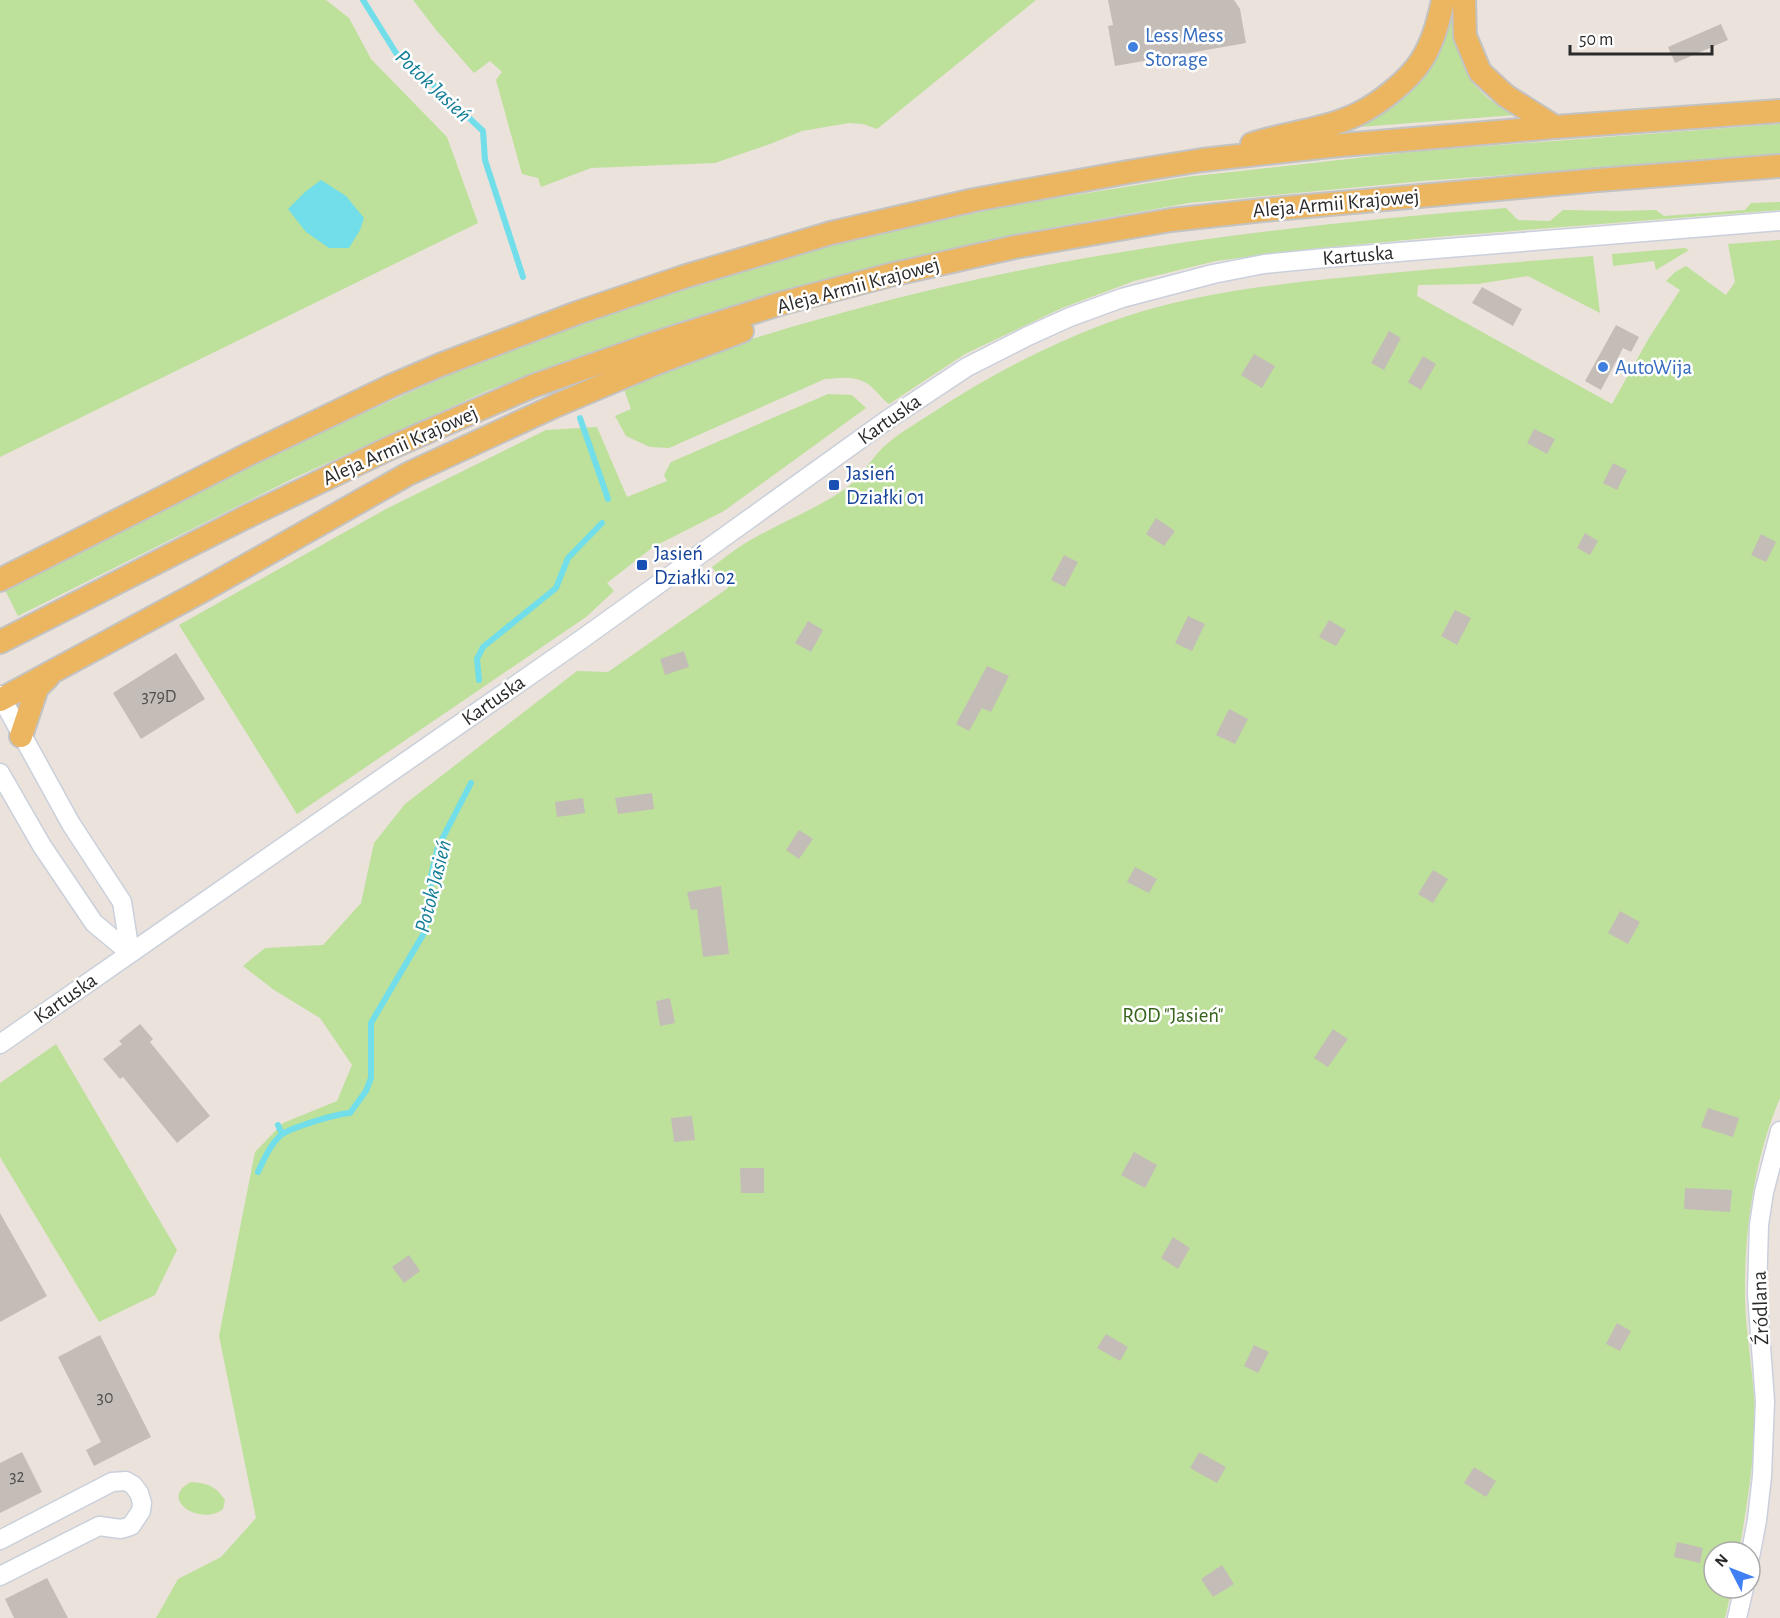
<svg xmlns="http://www.w3.org/2000/svg" width="1780" height="1618" viewBox="0 0 1780 1618" font-family="'Alegreya Sans',sans-serif">
<style>
.green{fill:#bde09a}
.water{fill:#72deea}
.lines{fill:none;stroke-linecap:round;stroke-linejoin:round}
.stream{stroke:#72deea;stroke-width:6}
.building{fill:#c4bdb7}
.minor-casing{stroke:#cad0db;stroke-width:21}
.major-casing{stroke:#c3c3c3;stroke-width:26}
.minor{stroke:#fff;stroke-width:18}
.major{stroke:#ecb560;stroke-width:22}
.shop-dot{fill:#3f7fe0;stroke:#fff;stroke-width:2}
.transit-dot{fill:#1a4fb4;stroke:#fff;stroke-width:2}
.labels{text-anchor:middle;stroke-width:5;stroke-linejoin:round;paint-order:stroke}
.number-label{font-size:18px;fill:#504f4d}
.shop-label{font-size:21px;fill:#366cbe;stroke:#fff;text-anchor:start}
.street-label{font-size:21px;fill:#2a2a2a;stroke:#fff}
.transit-label{font-size:21px;fill:#164399;stroke:#fff;text-anchor:start}
.park-label{font-size:21px;fill:#37641c;stroke:#fff}
.water-label{font-size:22px;font-style:italic;fill:#127d96;stroke:#fff}
</style>
<rect width="100%" height="100%" fill="#ebe2dc"/>
<path class="green" d="M0 0H326L349 18 371 59 447 137 478 223 0 457Z
M413 0H1036L877 129 863 124 849 123 802 131 770 144 715 163 591 168 541 187 538 178 522 174 496 80 502 72 490 61 474 73 437 31Z
M1451 0H1457C1457 15 1455 32 1458 47 1463 79 1486 101 1515 115L1359 127C1395 108 1426 86 1442 46 1447 32 1448 15 1451 0Z
M1780 124V155L1423 181 1189 203 1011 235 839 277 633 339 489 390 294 478 18 616 4 588 278 451 474 364 620 310 830 245 1003 207 1186 177 1420 151Z
M1780 202V210L1448 236 1300 250 1216 261 1134 281 1062 308 965 354 889 404C881 398 876 390 868 384 854 375 840 378 825 379L669 448 650 447 626 436 615 416 631 409 624 389C650 378 677 366 704 356 753 337 805 323 856 309 1068 251 1287 225 1506 208L1518 220 1550 221 1563 210 1619 211 1656 210 1664 216 1745 210 1751 203Z
M1780 240V1098C1754 1159 1744 1233 1745 1299 1746 1339 1755 1380 1755 1421 1754 1465 1746 1509 1739 1552H1714V1588H1732L1725 1618H156L178 1579 221 1557 256 1518 219 1336 238 1238 255 1152 283 1123 337 1101 352 1065 320 1018 274 990 243 966 265 948 323 945 361 903 374 843 405 804 577 671 608 672 728 588 712 567C726 557 740 545 756 537 786 520 821 507 849 486 863 475 873 455 888 443 901 432 917 423 932 413 987 377 1045 346 1107 323 1182 295 1260 286 1338 278 1423 269 1508 263 1593 256L1600 313 1528 276 1478 284 1418 285 1417 296 1612 404 1649 338 1680 290 1666 281 1675 272 1686 266 1726 295 1735 282 1728 244Z
M1685 248 1689 250 1656 270 1654 261 1613 266 1612 254Z
M828 394 852 395 866 408 724 511 653 547 607 583 614 591 586 617 297 814 179 625 386 509 546 430 597 427 627 497 667 481 664 475 671 462Z
M56 1044 177 1250 155 1295 99 1322 0 1157V1083Z
M191 1482C207 1483 216 1486 225 1500L223 1509C201 1527 157 1499 191 1482Z"/>
<path class="water" d="M321 180 346 196 364 218 360 230 349 248H329L306 232 288 209 305 192Z"/>
<g class="lines">
<path class="stream" d="M363 0 396 53 437 88 483 131 485 160 523 277
M580 418 608 499
M479 680 477 659 483 647 556 588 568 558 602 523
M278 1125 282 1134
M258 1172C264 1159 270 1145 281 1135 292 1127 336 1114 350 1113L366 1091 371 1078V1023L424 933 430 908 431 876 438 847 471 783"/>
</g>
<path class="building" d="M1108 0H1234L1240 9 1246 43 1115 66 1108 26 1113 25Z
M1721 24 1728 40 1675 63 1668 47Z
M1482 287 1522 309 1513 326 1472 303Z
M1616 325 1639 337 1631 352 1623 348 1601 390 1585 381Z
M1389 331 1401 338 1384 370 1371 363Z
M1254 354 1275 366 1262 388 1241 375Z
M1423 356 1436 364 1421 390 1408 382Z
M1534 429 1555 439 1547 454 1527 443Z
M1613 463 1627 470 1617 490 1603 483Z
M1156 518 1175 531 1164 546 1146 534Z
M1585 533 1598 541 1590 555 1577 548Z
M1761 534 1776 542 1766 562 1751 555Z
M1064 555 1078 562 1065 587 1051 580Z
M1455 610 1471 618 1457 645 1441 636Z
M1188 616 1205 624 1192 651 1175 643Z
M1329 620 1346 630 1336 646 1319 637Z
M808 621 823 630 811 652 795 643Z
M684 651 689 667 665 675 660 659Z
M176 653 205 699 141 739 113 693Z
M987 666 1009 676 991 712 982 708 969 731 956 724Z
M1229 709 1248 719 1235 744 1216 735Z
M652 793 654 809 618 814 615 798Z
M583 798 585 813 557 817 555 802Z
M799 830 813 839 799 859 786 850Z
M1135 867 1157 879 1149 893 1127 882Z
M1433 870 1448 879 1433 903 1418 894Z
M721 886 729 954 703 957 697 909 691 910 687 892Z
M1620 911 1640 922 1628 944 1608 933Z
M670 998 675 1023 660 1026 656 1001Z
M140 1024 153 1039 150 1042 210 1116 177 1143 123 1077 120 1079 103 1059 122 1044 119 1041Z
M1333 1029 1348 1039 1328 1067 1314 1058Z
M1708 1108 1739 1118 1733 1137 1701 1127Z
M692 1116 695 1140 674 1142 671 1118Z
M1134 1152 1157 1165 1145 1188 1121 1175Z
M740 1168H764V1193H741Z
M1685 1188 1732 1190 1730 1212 1684 1209Z
M0 1213 47 1296 0 1322Z
M1173 1237 1190 1248 1178 1269 1161 1258Z
M409 1255 420 1271 404 1283 392 1267Z
M1617 1323 1631 1331 1620 1351 1606 1344Z
M1106 1334 1128 1347 1120 1361 1097 1348Z
M100 1335 151 1437 94 1466 86 1450 101 1442 58 1357Z
M1254 1345 1269 1352 1258 1373 1244 1366Z
M22 1452 42 1492 0 1513V1463Z
M1199 1452 1226 1467 1217 1483 1190 1468Z
M1474 1467 1496 1481 1486 1497 1464 1483Z
M1677 1542 1703 1548 1700 1563 1674 1557Z
M1222 1565 1234 1584 1213 1597 1201 1579Z
M47 1578 68 1618H14L5 1599Z"/>
<g class="lines">
<defs>
<path id="minor" d="M0 695 71 824 122 902 130 953
M0 773 42 846 94 923 130 953
M0 1044 582 639 887 420 967 367 1028 336 1070 317 1122 298 1213 274 1264 264 1325 258 1780 221
M0 1540 112 1482 126 1481 133 1485 139 1493 142 1503 141 1511 131 1526 121 1529 99 1526 0 1576
M1750 1557 1757 1520 1762 1476 1765 1401 1757 1293 1759 1225 1764 1192 1780 1131
M1737 1618 1744 1588"/>
<path id="major" d="M1464 0 1465 36 1480 72 1506 96 1555 127
M1252 144C1286 133 1325 130 1358 114 1380 103 1408 81 1421 61 1433 43 1439 20 1443 0
M0 580 249 454 391 386 440 365 577 313 683 277 831 233 974 200 1128 172 1202 160 1330 146 1555 127 1780 111
M0 642 244 518 392 447 533 386 656 343 779 304 890 275 1015 247 1171 220 1263 210 1598 180 1780 166
M0 700 200 592 408 474 557 405 654 364 742 331
M21 736 37 688 48 677"/>
</defs>
<use href="#minor" class="minor-casing"/>
<use href="#major" class="major-casing"/>
<use href="#minor" class="minor"/>
<use href="#major" class="major"/>
</g>
<g class="shop-dot">
<circle cx="1133" cy="47" r="6"/>
<circle cx="1603" cy="367" r="6"/>
</g>
<g class="transit-dot">
<rect x="828" y="479" width="12" height="12" rx="3"/>
<rect x="636" y="559" width="12" height="12" rx="3"/>
</g>
<g class="labels">
<g class="number-label">
<text x="159" y="702">379D</text>
<text x="105" y="1403">30</text>
<text x="17" y="1482">32</text>
</g>
<g class="shop-label">
<text x="1145" y="42">Less Mess<tspan x="1145" dy="24">Storage</tspan></text>
<text x="1615" y="374">AutoWija</text>
</g>
<g class="street-label">
<text transform="translate(1336 203) rotate(-5)" y="7">Aleja Armii Krajowej</text>
<text transform="translate(1358 255) rotate(-5)" y="7">Kartuska</text>
<text transform="translate(858 285) rotate(-15)" y="7">Aleja Armii Krajowej</text>
<text transform="translate(889 419) rotate(-35)" y="7">Kartuska</text>
<text transform="translate(400 445) rotate(-24)" y="7">Aleja Armii Krajowej</text>
<text transform="translate(493 700) rotate(-35)" y="7">Kartuska</text>
<text transform="translate(65 998) rotate(-35)" y="7">Kartuska</text>
<text transform="translate(1760 1308) rotate(-92)" y="7">Źródlana</text>
</g>
<g class="transit-label">
<text x="846" y="480">Jasień<tspan x="846" dy="24">Działki 01</tspan></text>
<text x="654" y="560">Jasień<tspan x="654" dy="24">Działki 02</tspan></text>
</g>
<g class="park-label">
<text x="1173" y="1022">ROD "Jasień"</text>
</g>
<g class="water-label">
<text transform="translate(434 85) rotate(43)" y="8">Potok Jasień</text>
<text transform="translate(432 886) rotate(-76)" y="8">Potok Jasień</text>
</g>
</g>
<g transform="translate(1732 1570) rotate(312)"><circle r="28" fill="#ffffff" stroke="#aaaaaa" stroke-width="1.5"/>
<path d="M0-4.5L10 22L0 15L-10 22Z" fill="#407ff4"/>
<text y="-9" font-size="16" font-weight="bold" text-anchor="middle" fill="#2a2a2a">N</text>
</g>
<path d="M1570 45v9h142v-9" fill="none" stroke="#2a2a2a" stroke-width="3"/>
<text x="1579" y="45" font-size="18" fill="#2a2a2a" stroke="#ffffff" stroke-width="4.5" paint-order="stroke">50 m</text>
</svg>
